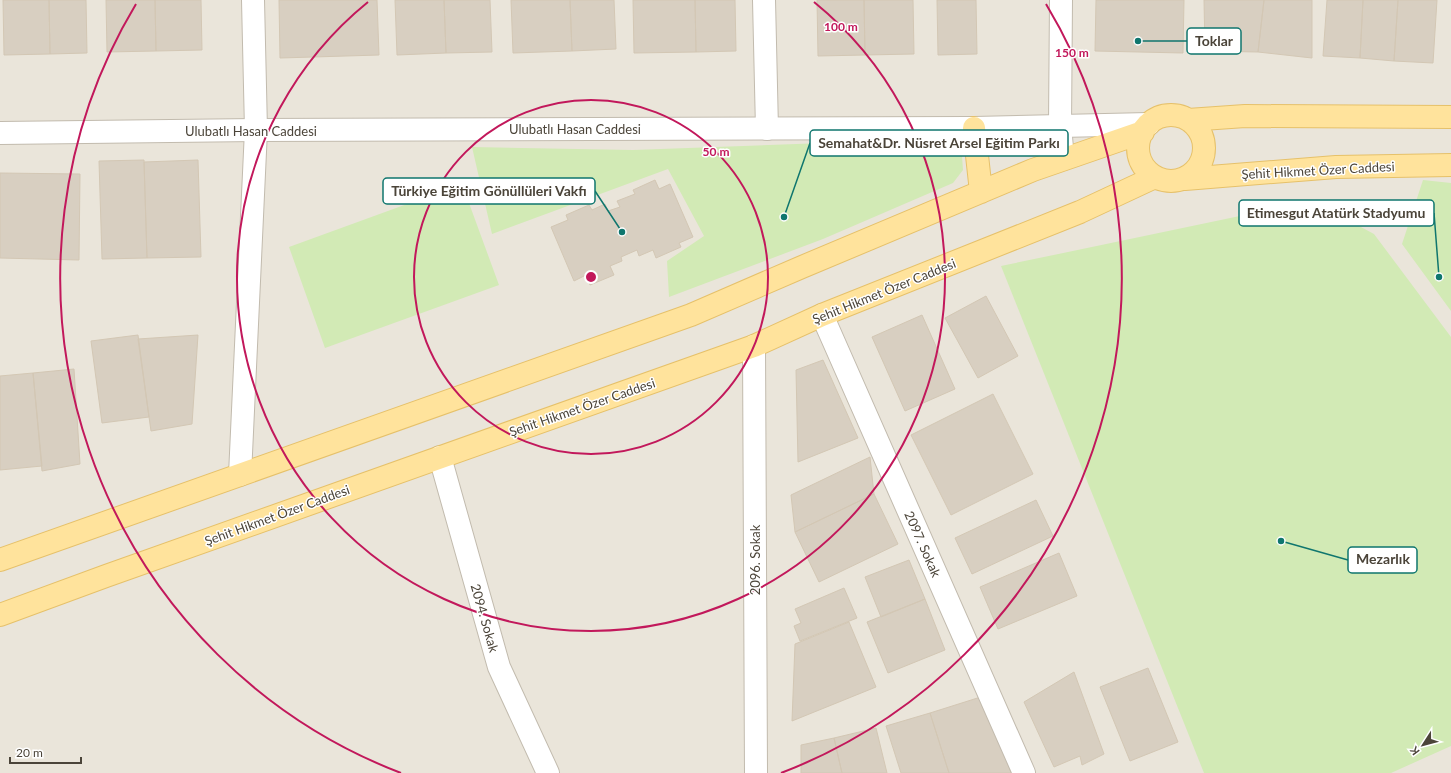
<svg xmlns="http://www.w3.org/2000/svg" width="1451" height="773" viewBox="0 0 1451 773" font-family="Lato,sans-serif">
<style>
.residential{fill:#eae5da}
.green{fill:#d2eab5}
.building{fill:#d8cfc1;stroke:#d3c7b4}
.lines{fill:none;stroke-linecap:round;stroke-linejoin:round}
.minor-casing{stroke:#c2bbae;stroke-width:24}
.tertiary-casing{stroke:#c2bbae;stroke-width:24}
.primary-casing{stroke:#e6c16a;stroke-width:24}
.minor{stroke:#fff;stroke-width:22}
.tertiary{stroke:#fff;stroke-width:22}
.primary{stroke:#ffe39c;stroke-width:22}
.ring{fill:none;stroke:#c2185b;stroke-width:2}
.labels{text-anchor:middle;stroke-width:3;stroke-linejoin:round;paint-order:stroke}
.street-label{font-size:13px;fill:#4b4439;stroke:#fff}
.centre{fill:#c2185b;stroke:#fff;stroke-width:2}
.ring-label{font-size:12px;text-anchor:middle;font-weight:bold;fill:#c2185b;stroke:#fff;stroke-width:3;stroke-linejoin:round;paint-order:stroke}
.leader{fill:none;stroke:#0f766e;stroke-width:1.5}
.callout-dot{fill:#0f766e;stroke:#fff;stroke-width:1.5}
.callout{fill:#fff;stroke:#0f766e;stroke-width:1.5}
.callout-label{font-size:14px;text-anchor:middle;font-weight:bold;fill:#4b4439}
</style>
<rect width="100%" height="100%" fill="#f6f3ec"/>
<path class="residential" d="M0 0H1451V773H0Z"/>
<path class="green" d="M933 139 954 142 962 156 963 170 953 183 823 239 669 297 667 261 704 236 668 169 492 234 472 147 633 150Z
M1423 180 1451 183V311L1402 244Z
M462 184 499 285 325 348 289 247Z
M1312 201 1374 234 1451 337V746L1391 773H1204L1001 266Z"/>
<path class="building" d="M3 0H49L50 54 4 55Z
M49 0H86L87 53 50 54Z
M106 0H155L156 51 107 52Z
M155 0H201L202 50 156 51Z
M279 0H377L379 55 280 58Z
M395 0H444L446 53 397 55Z
M444 0H490L492 52 446 53Z
M511 0H570L572 51 513 53Z
M570 0H614L616 49 572 51Z
M633 0H695L696 52 634 53Z
M695 0H735L736 51 696 52Z
M817 0H864L865 55 818 56Z
M864 0H913L914 54 865 55Z
M937 0H976L977 54 938 55Z
M1096 0H1184L1183 53 1095 51Z
M1204 0H1264L1258 52 1205 51Z
M1264 0H1312V58L1258 52Z
M1327 0H1363L1360 58 1323 56Z
M1363 0H1398L1394 61 1360 58Z
M1398 0H1437L1433 63 1394 61Z
M144 160 147 258 102 259 99 161Z
M198 160 201 257 147 258 144 162Z
M0 173 80 174 79 260 0 258Z
M655 180 659 189 670 184 693 237 679 243 681 247 656 258 653 250 639 256 637 250 621 257 622 261 610 266 614 275 590 285 586 275 574 281 551 227 568 220 566 215 589 205 592 210 605 204 608 211 620 207 617 201 635 194 633 190Z
M986 296 1018 356 978 378 945 318Z
M922 315 955 389 905 411 872 337Z
M138 335 149 417 102 423 91 341Z
M198 335 192 424 151 431 138 339Z
M823 360 858 438 798 462 796 370Z
M74 369 80 464 42 471 33 373Z
M33 373 42 466 0 470V376Z
M993 394 1033 474 951 515 911 435Z
M870 457 874 494 795 532 791 495Z
M874 494 898 544 819 582 795 532Z
M1036 500 1053 536 972 574 955 538Z
M1059 553 1077 596 998 629 980 587Z
M909 560 925 599 881 617 865 577Z
M844 588 857 618 800 641 794 626 801 623 795 609Z
M925 599 945 650 888 673 867 622Z
M849 622 876 687 792 721 795 644Z
M1148 668 1178 742 1130 761 1100 687Z
M1074 672 1104 754 1082 765 1080 756 1054 767 1024 702Z
M987 695 1011 773H949L930 713Z
M930 713 949 773H901L886 726Z
M876 728 887 773H842L834 738Z
M834 738 842 773H801V745Z"/>
<g class="lines">
<defs>
<path id="minor" d="M764 0 767 129
M1061 0 1060 126 1063 159
M822 315 1024 773
M754 346 756 773
M440 457 499 667 548 773
M240 475 256 130 253 0"/>
<path id="tertiary" d="M0 133 256 130 974 128 1149 124"/>
<path id="primary" d="M1138 148a33 33 0 1 1 66 0a33 33 0 1 1-66 0Z
M1188 120 1245 116 1451 117
M974 128 981 192
M1185 179 1336 167 1451 165
M0 560 691 315 802 267 1033 170 1143 132
M0 615 106 576 754 346 822 315 1080 212 1155 177"/>
</defs>
<use href="#minor" class="minor-casing"/>
<use href="#tertiary" class="tertiary-casing"/>
<use href="#primary" class="primary-casing"/>
<use href="#minor" class="minor"/>
<use href="#tertiary" class="tertiary"/>
<use href="#primary" class="primary"/>
</g>
<g class="ring">
<circle cx="591" cy="277" r="177"/>
<path d="M814 2A354 354 0 1 1 368 2"/>
<path d="M401 773A531 531 0 0 1 136 4M1046 4A531 531 0 0 1 781 773"/>
</g>
<g class="labels">
<g class="street-label">
<text x="575" y="134">Ulubatlı Hasan Caddesi</text>
<text x="251" y="136">Ulubatlı Hasan Caddesi</text>
<text transform="translate(1318 170) rotate(-3)" y="5">Şehit Hikmet Özer Caddesi</text>
<text transform="translate(884 291) rotate(-22)" y="5">Şehit Hikmet Özer Caddesi</text>
<text transform="translate(582 407) rotate(-19)" y="5">Şehit Hikmet Özer Caddesi</text>
<text transform="translate(277 515) rotate(-20)" y="5">Şehit Hikmet Özer Caddesi</text>
<text transform="translate(923 544) rotate(66)" y="5">2097. Sokak</text>
<text transform="translate(755 560) rotate(-90)" y="5">2096. Sokak</text>
<text transform="translate(485 618) rotate(74)" y="5">2094. Sokak</text>
</g>
</g>
<circle cx="591" cy="277" r="6" class="centre"/>
<g class="ring-label">
<text x="841" y="31">100 m</text>
<text x="1072" y="57">150 m</text>
<text x="716" y="156">50 m</text>
</g>
<path class="leader" d="M1138 41L1187 41M784 217L810 143M622 232L595 191M1439 277L1434 213M1281 541L1348 560"/>
<g class="callout-dot">
<circle cx="1138" cy="41" r="4"/>
<circle cx="784" cy="217" r="4"/>
<circle cx="622" cy="232" r="4"/>
<circle cx="1439" cy="277" r="4"/>
<circle cx="1281" cy="541" r="4"/>
</g>
<g class="callout">
<rect x="1187" y="28" width="54" height="26" rx="4"/>
<rect x="810" y="130" width="258" height="26" rx="4"/>
<rect x="383" y="178" width="212" height="26" rx="4"/>
<rect x="1239" y="200" width="195" height="26" rx="4"/>
<rect x="1348" y="547" width="69" height="26" rx="4"/>
</g>
<g class="callout-label">
<text x="1214" y="46">Toklar</text>
<text x="939" y="148">Semahat&amp;Dr. Nüsret Arsel Eğitim Parkı</text>
<text x="489" y="196">Türkiye Eğitim Gönüllüleri Vakfı</text>
<text x="1336" y="218">Etimesgut Atatürk Stadyumu</text>
<text x="1383" y="564">Mezarlık</text>
</g>
<g transform="translate(1423 745) rotate(234)" stroke="#ffffff" stroke-width="3" paint-order="stroke">
<path d="M0-3L7 15L0 10L-7 15Z" fill="#4b4439"/>
<text y="-6" font-size="11" font-weight="bold" text-anchor="middle" fill="#4b4439">K</text>
</g>
<path d="M10 757v6h71v-6" fill="none" stroke="#4b4439" stroke-width="2"/>
<text x="16" y="757" font-size="12" fill="#4b4439" stroke="#ffffff" stroke-width="3" paint-order="stroke">20 m</text>
</svg>
